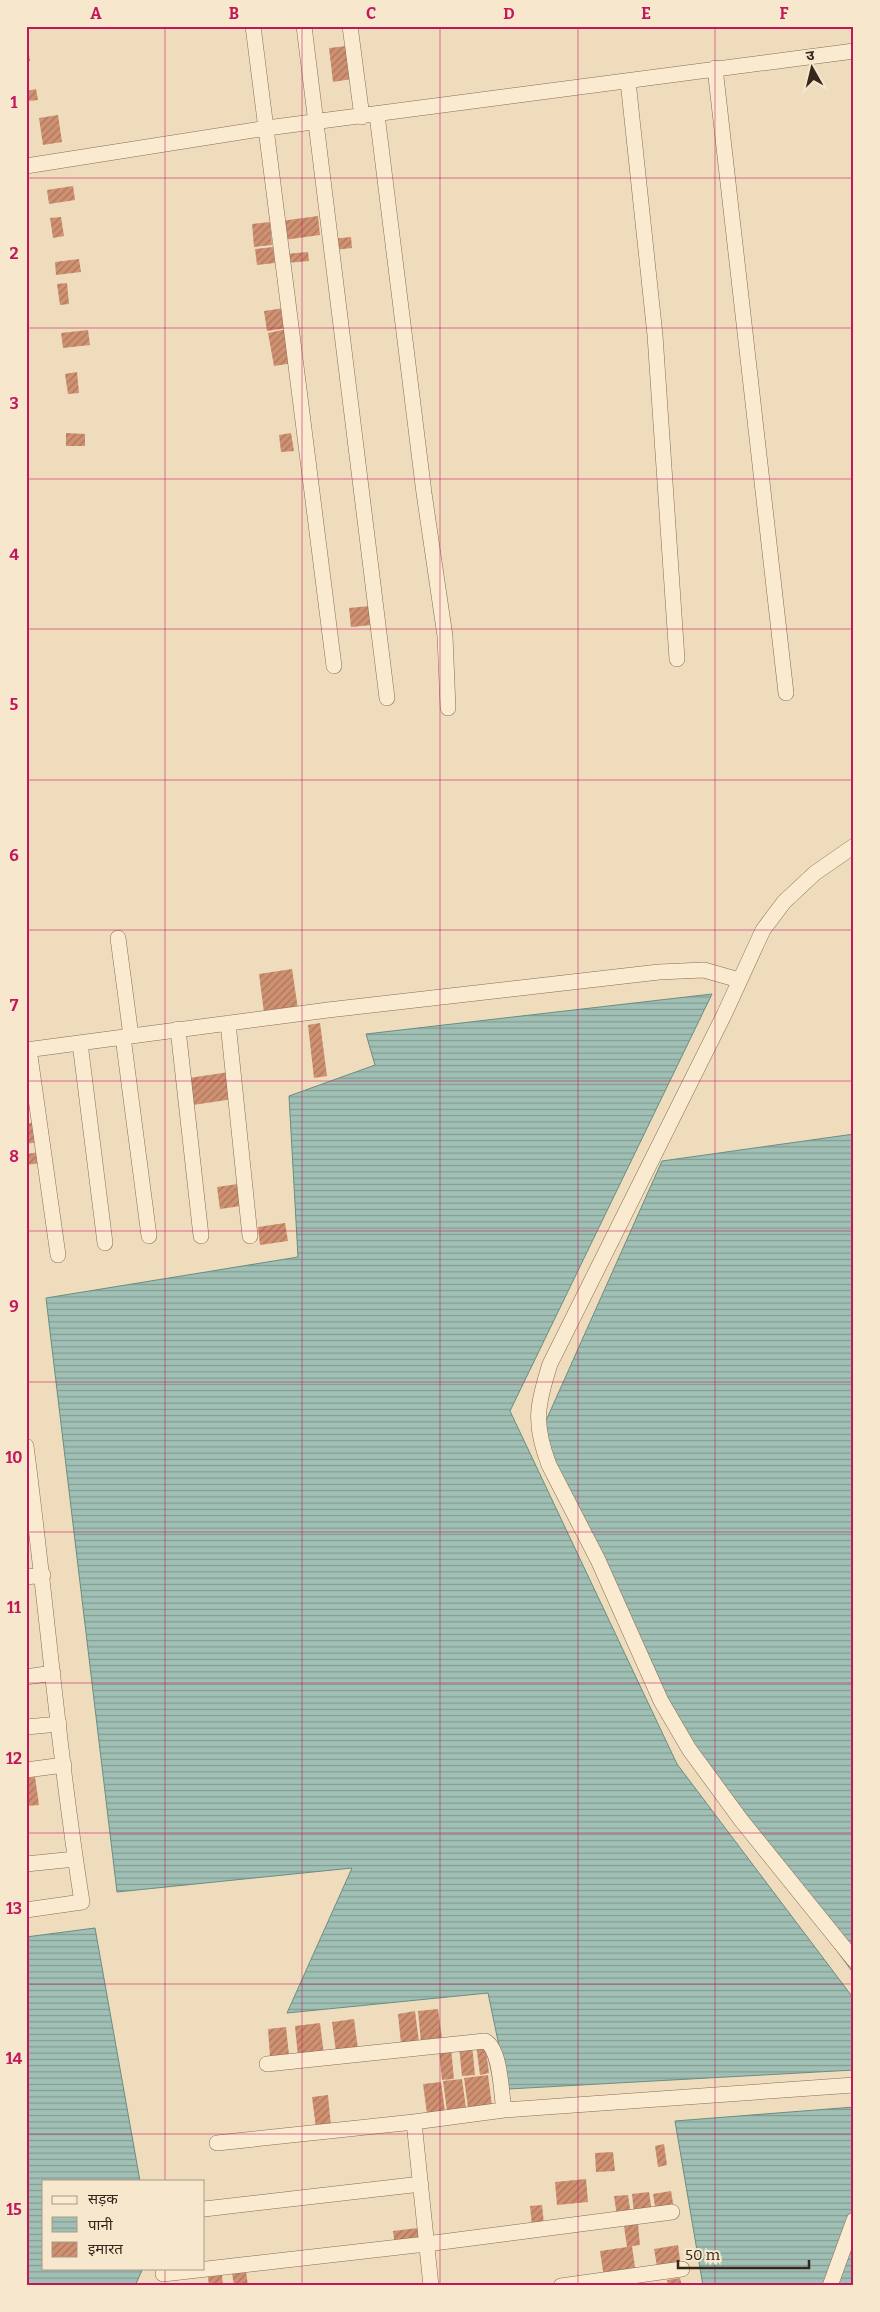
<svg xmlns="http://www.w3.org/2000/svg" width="880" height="2312" viewBox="0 0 880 2312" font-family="Bitter,'Noto Sans Devanagari',serif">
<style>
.water{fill:url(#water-rules);stroke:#688e82}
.building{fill:url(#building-hatch)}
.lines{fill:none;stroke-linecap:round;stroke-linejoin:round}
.street-casing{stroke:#876c56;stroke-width:16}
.street{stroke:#faead0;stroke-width:15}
.grid{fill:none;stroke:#c2185b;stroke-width:1;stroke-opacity:0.55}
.neatline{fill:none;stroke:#c2185b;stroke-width:2}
.grid-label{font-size:16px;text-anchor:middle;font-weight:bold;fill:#c2185b}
</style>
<defs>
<pattern id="water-rules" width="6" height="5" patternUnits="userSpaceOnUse" patternTransform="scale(1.25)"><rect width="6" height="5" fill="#a1c0b5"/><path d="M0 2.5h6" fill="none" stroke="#849c92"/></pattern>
<pattern id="building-hatch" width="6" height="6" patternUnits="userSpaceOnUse" patternTransform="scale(1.25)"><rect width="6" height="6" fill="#cf9171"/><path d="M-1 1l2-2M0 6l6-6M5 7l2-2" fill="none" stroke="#a9765c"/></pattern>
</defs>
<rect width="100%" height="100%" fill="#efdcbd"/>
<path class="water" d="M712 994 510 1411 677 1764 854 1999V2070L508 2089 488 1993 287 2013 352 1868 117 1892 46 1298 298 1257 289 1096 375 1065 366 1034Z
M854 1134V1974L689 1749 540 1434 662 1161Z
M95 1928 140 2181H44V2268H143L135 2286H26V1937Z
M854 2107V2286H703L675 2121Z"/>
<path class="building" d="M347 46 352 79 333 82 329 48Z
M26 49H28L30 61H26Z
M36 89 38 100 28 101 27 91Z
M58 115 62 142 43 145 39 118Z
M73 186 75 200 49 204 47 190Z
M318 216 320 235 284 240 281 221Z
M61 217 64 236 53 238 50 218Z
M270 222 272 245 254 247 252 224Z
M351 237 352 248 334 250 332 239Z
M273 247 275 263 257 265 255 249Z
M308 252 309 261 286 263 285 254Z
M79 259 81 272 56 275 55 262Z
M67 283 69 304 60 305 57 284Z
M284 308 287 328 267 331 264 311Z
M287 329 293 363 274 366 268 333Z
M88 330 90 345 63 348 61 333Z
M77 372 79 393 68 394 65 374Z
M66 433 85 434V446H66Z
M291 433 294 451 281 452 279 435Z
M370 606 372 625 351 627 349 608Z
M292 969 298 1009 264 1013 259 974Z
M320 1023 327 1076 314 1078 308 1025Z
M229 1072 233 1099 193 1105 189 1078Z
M36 1122 39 1142 26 1144V1124Z
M40 1152 41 1163 26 1165V1154Z
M238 1184 241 1206 220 1209 217 1187Z
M285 1223 288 1241 260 1245 258 1227Z
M35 1777 39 1805 26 1806V1778Z
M438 2009 442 2039 421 2042 418 2011Z
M415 2011 419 2042 401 2044 398 2014Z
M354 2019 358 2049 336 2052 332 2022Z
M320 2023 324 2055 298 2057 295 2026Z
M286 2027 289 2055 270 2057 268 2029Z
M485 2044 489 2073 480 2075 476 2045Z
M472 2045 475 2075 462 2076 459 2047Z
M451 2048 454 2079 442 2080 439 2050Z
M488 2075 492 2106 468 2108 464 2078Z
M462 2079 466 2108 447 2111 443 2081Z
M441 2082 445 2111 427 2114 423 2084Z
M328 2095 331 2126 316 2128 312 2097Z
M664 2144 667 2165 658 2167 655 2146Z
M613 2152 615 2171 596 2172 595 2153Z
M586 2179 588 2202 557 2205 555 2182Z
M671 2191 674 2209 656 2212 653 2194Z
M649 2192 652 2212 634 2214 632 2194Z
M628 2195 631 2215 617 2216 614 2196Z
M542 2205 544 2224 532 2226 530 2206Z
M638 2224 640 2245 632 2246 636 2274 604 2278 600 2251 627 2247 624 2226Z
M418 2228 420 2242 395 2245 393 2231Z
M678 2245 681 2268 658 2272 654 2249Z
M246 2271 248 2286H234L232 2273Z
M222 2275 223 2286H209L208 2277Z
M680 2278 682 2286H668L667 2280Z"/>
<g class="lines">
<defs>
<path id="street" d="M253 26 334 666
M304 26 387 698
M350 26 362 117
M715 68 786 693
M628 81 655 335 677 659
M377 115 424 493 445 636 448 708
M26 166 267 128 854 51
M854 846 815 873 784 902 763 930 724 1015 550 1364C537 1405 533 1423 549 1465L598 1560 661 1701 689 1749 741 1820 854 1960
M118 938 131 1036
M228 1023 250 1236
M178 1029 201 1236
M123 1037 149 1236
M80 1043 105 1243
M29 1049 58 1255
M26 1050 328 1010 659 972 704 970 739 980
M26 1446C46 1598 58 1751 82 1902L26 1910
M26 1577 43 1575
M26 1677 53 1673
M26 1727 59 1724
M26 1770 64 1765
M26 1864 75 1859
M267 2064 485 2041C501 2049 501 2093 504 2110
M414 2122 431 2286
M217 2143 414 2122 504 2110 854 2085
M204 2209 421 2184
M163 2274 426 2244 672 2212
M561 2286 682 2269
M830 2286 854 2220"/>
</defs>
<use href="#street" class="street-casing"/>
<use href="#street" class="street"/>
</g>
<path class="grid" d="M165 26V2181M302 26V2286M440 26V2286M578 26V2286M715 26V2286M26 178H854M26 328H854M26 479H854M26 629H854M26 780H854M26 930H854M26 1081H854M26 1231H854M26 1382H854M26 1532H854M26 1683H854M26 1833H854M26 1984H854M26 2134H854M165 2268V2286"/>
<rect width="880" height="2312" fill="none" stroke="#f6e7cd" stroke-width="55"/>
<rect x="42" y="2180" width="162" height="90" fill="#f6e7cd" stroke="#a99a86"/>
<rect x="52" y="2196" width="25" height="8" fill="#faead0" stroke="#a99a86"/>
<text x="88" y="2204" font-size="15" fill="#36261b">सड़क</text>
<rect x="52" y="2217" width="25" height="15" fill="url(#water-rules)" stroke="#a99a86"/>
<text x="88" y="2230" font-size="15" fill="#36261b">पानी</text>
<rect x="52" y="2242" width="25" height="15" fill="url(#building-hatch)" stroke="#a99a86"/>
<text x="88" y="2254" font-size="15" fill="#36261b">इमारत</text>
<g transform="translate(812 68) rotate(352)" stroke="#f6e7cd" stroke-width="4" paint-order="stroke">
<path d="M0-4L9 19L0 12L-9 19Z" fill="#36261b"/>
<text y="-8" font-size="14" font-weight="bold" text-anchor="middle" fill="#36261b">उ</text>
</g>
<path d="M678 2260v8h131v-8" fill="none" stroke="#36261b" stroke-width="2.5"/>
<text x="685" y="2260" font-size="15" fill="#36261b" stroke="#f6e7cd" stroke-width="4" paint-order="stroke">50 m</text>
<rect x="28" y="28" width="824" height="2256" class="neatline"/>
<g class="grid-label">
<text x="96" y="19">A</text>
<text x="234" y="19">B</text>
<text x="371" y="19">C</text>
<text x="509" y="19">D</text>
<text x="646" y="19">E</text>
<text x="784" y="19">F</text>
<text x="14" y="108">1</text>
<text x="14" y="259">2</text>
<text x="14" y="409">3</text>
<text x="14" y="560">4</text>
<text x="14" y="710">5</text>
<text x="14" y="861">6</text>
<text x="14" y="1011">7</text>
<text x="14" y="1162">8</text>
<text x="14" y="1312">9</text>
<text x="14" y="1463">10</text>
<text x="14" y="1613">11</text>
<text x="14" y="1764">12</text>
<text x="14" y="1914">13</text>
<text x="14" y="2064">14</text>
<text x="14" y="2215">15</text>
</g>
</svg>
